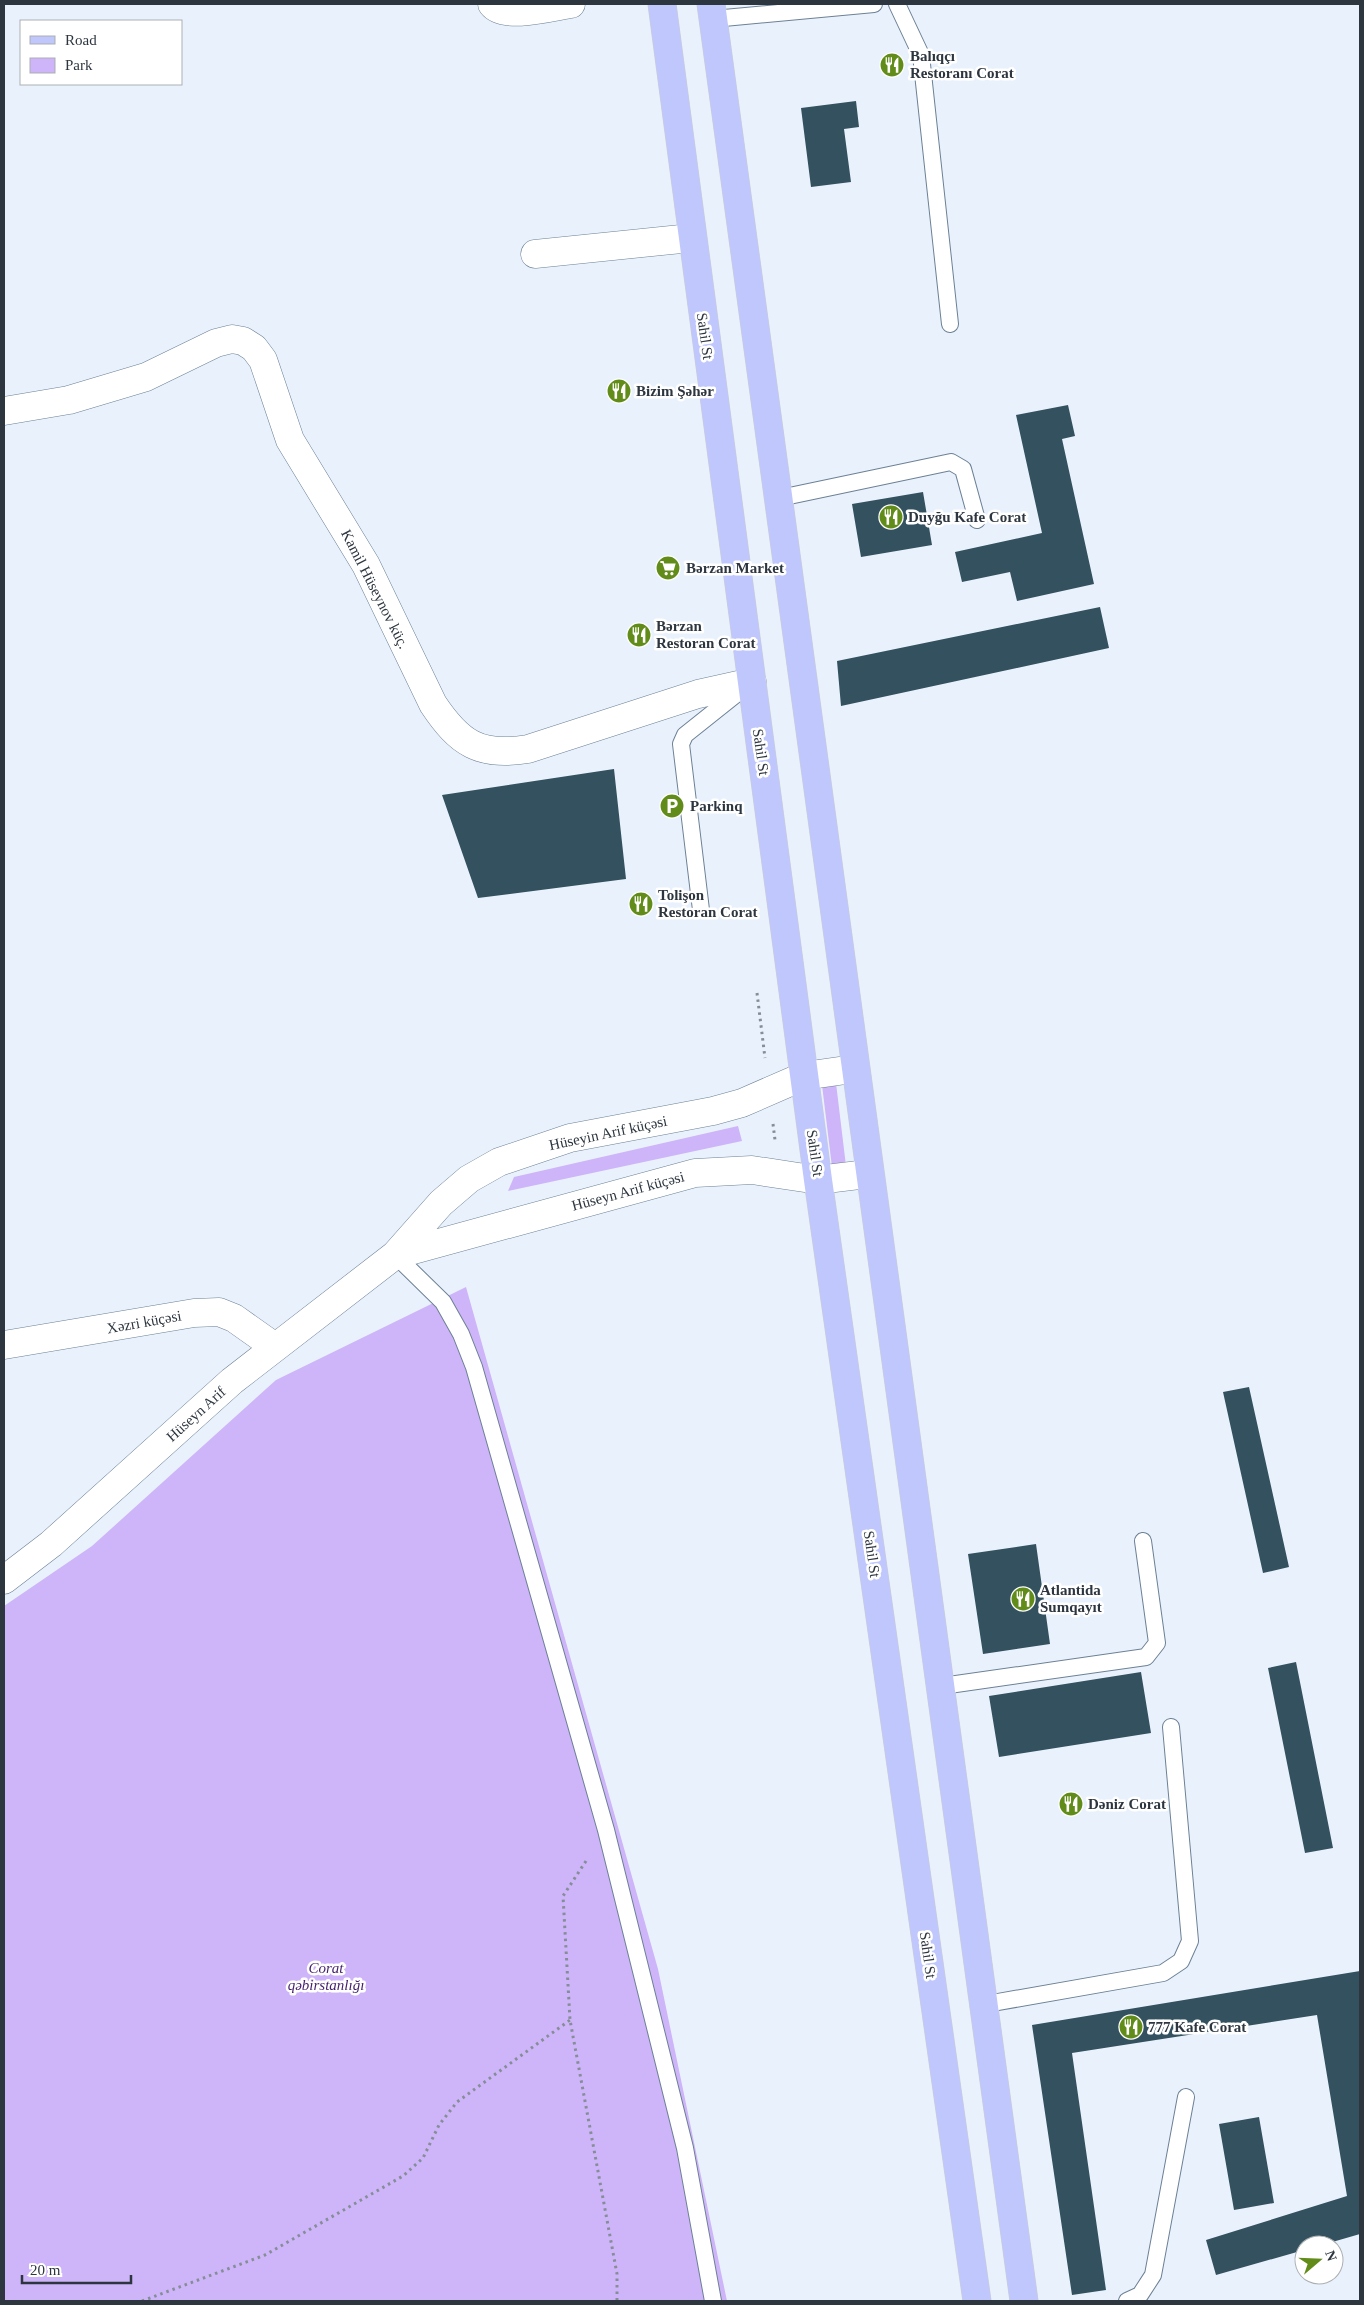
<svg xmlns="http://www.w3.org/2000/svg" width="1364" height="2305" viewBox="0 0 1364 2305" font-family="Georgia,serif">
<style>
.green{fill:#ceb4f8}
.building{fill:#33515e}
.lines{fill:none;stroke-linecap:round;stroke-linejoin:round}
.service-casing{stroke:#6c8096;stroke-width:18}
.minor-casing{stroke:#6c8096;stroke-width:29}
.tertiary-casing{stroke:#6c8096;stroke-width:29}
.primary-casing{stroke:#cdcfd1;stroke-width:29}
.path{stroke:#858e97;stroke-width:3;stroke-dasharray:2.5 4;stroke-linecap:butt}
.service{stroke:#fff;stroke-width:16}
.minor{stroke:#fff;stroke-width:28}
.tertiary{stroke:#fff;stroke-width:28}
.primary{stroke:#bfc7fc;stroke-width:28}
.labels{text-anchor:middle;stroke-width:5;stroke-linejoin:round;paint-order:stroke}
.poi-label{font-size:15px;font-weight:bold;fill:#2d363f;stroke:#fff;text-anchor:start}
.street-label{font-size:15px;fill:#2d363f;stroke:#fff}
.park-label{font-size:15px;font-style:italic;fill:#431f6c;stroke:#fff}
</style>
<rect width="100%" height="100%" fill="#e9f2fc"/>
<path class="green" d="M836 1083 846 1166 832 1167 822 1085Z
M738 1126 742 1141 508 1191 514 1177Z
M466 1287 658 1969 727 2301H4V1606L92 1546 276 1380Z"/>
<path class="building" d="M856 101 859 127 844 129 851 182 811 187 801 108Z
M1068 405 1075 436 1062 439 1094 584 1017 601 1010 572 962 582 955 552 1042 533 1016 415Z
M923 492 932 545 861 557 852 504Z
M1100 607 1109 648 841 706 837 661Z
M614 769 626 879 478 898 442 795Z
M1249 1387 1289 1567 1263 1573 1223 1392Z
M1036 1544 1050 1644 983 1654 968 1554Z
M1296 1662 1333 1848 1305 1853 1268 1668Z
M1141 1672 1151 1733 999 1757 989 1696Z
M1360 1971V2234L1322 2245H1304V2250L1216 2275 1206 2240 1347 2196 1317 2015 1072 2053 1106 2290 1072 2295 1032 2025Z
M1259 2117 1274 2203 1234 2210 1219 2124Z"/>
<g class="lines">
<defs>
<path id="service" d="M897 4 921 55 950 324
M713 19 874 4
M775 499 951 462 963 469 977 520
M701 910 681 744 685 735 744 688
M395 1255 443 1302 461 1334 474 1367 606 1830 685 2148 713 2301
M935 1687 1146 1657 1157 1643 1143 1541
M981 2005 1163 1973 1181 1961 1190 1941 1171 1727
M1127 2301 1140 2295 1153 2275 1186 2097"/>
<path id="minor" d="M492 4C504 20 552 7 571 4
M535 254 691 238
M4 411 69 400 146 377 216 343 232 339 243 341 254 348 263 360 290 440 366 565 433 704C459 743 479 757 528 749L698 694 752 682
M4 1345 194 1313 219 1312 234 1318 275 1347"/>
<path id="tertiary" d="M395 1255 695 1173 752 1170 818 1180 867 1174
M4 1580 51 1544 232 1381 395 1255 441 1203 469 1179 499 1162 570 1138 713 1111 742 1103 804 1076 853 1069"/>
<path id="primary" d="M662 4 818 1180 977 2301
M711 4C811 770 913 1536 1024 2301"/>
</defs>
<use href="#service" class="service-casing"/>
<use href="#minor" class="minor-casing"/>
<use href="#tertiary" class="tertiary-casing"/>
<use href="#primary" class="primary-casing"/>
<path class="path" d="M757 993 765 1058
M773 1124 775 1140
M586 1861 563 1896 570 2020 617 2274V2301
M142 2301 265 2255 403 2176 423 2158 439 2125 457 2102 570 2020"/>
<use href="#service" class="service"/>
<use href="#minor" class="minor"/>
<use href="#tertiary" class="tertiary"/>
<use href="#primary" class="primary"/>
</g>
<defs>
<symbol id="restaurant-disc" viewBox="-11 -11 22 22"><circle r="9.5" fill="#628c1a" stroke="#fff"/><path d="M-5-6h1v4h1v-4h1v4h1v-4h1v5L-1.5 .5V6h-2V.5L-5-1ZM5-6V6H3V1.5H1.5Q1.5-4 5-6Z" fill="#fff"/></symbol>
<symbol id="supermarket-disc" viewBox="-11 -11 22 22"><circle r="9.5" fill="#628c1a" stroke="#fff"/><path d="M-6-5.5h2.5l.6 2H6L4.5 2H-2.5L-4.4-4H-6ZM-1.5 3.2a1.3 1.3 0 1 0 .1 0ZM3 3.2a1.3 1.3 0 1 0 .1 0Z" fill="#fff"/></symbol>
<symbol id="parking-disc" viewBox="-11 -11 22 22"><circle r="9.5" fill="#628c1a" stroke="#fff"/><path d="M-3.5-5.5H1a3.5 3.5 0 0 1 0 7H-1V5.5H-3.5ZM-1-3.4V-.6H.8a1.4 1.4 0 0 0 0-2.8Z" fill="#fff"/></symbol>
</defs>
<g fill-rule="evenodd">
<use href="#restaurant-disc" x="878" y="51" width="28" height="28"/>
<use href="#restaurant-disc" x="605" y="377" width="28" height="28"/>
<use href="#restaurant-disc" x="877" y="503" width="28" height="28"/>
<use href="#supermarket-disc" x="654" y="554" width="28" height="28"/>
<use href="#restaurant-disc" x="625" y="621" width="28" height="28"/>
<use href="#parking-disc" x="658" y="792" width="28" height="28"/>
<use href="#restaurant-disc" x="627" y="890" width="28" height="28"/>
<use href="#restaurant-disc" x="1009" y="1585" width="28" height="28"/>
<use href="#restaurant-disc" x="1057" y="1790" width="28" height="28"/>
<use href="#restaurant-disc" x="1117" y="2013" width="28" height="28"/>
</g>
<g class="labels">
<g class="poi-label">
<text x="910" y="61">Balıqçı<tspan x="910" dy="17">Restoranı Corat</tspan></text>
<text x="636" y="396">Bizim Şəhər</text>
<text x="908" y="522">Duyğu Kafe Corat</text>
<text x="686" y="573">Bərzan Market</text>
<text x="656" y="631">Bərzan<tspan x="656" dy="17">Restoran Corat</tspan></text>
<text x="690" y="811">Parkinq</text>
<text x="658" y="900">Tolişon<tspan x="658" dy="17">Restoran Corat</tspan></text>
<text x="1040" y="1595">Atlantida<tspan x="1040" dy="17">Sumqayıt</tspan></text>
<text x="1088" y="1809">Dəniz Corat</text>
<text x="1148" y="2032">777 Kafe Corat</text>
</g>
<g class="street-label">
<text transform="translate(705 336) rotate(82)" y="5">Sahil St</text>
<text transform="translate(375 589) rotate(63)" y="5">Kamil Hüseynov küç.</text>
<text transform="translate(761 752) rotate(82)" y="5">Sahil St</text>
<text transform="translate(608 1133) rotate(-12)" y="5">Hüseyin Arif küçəsi</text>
<text transform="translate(815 1153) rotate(82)" y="5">Sahil St</text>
<text transform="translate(628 1191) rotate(-15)" y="5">Hüseyn Arif küçəsi</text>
<text transform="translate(144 1322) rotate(-10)" y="5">Xəzri küçəsi</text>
<text transform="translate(196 1414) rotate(-42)" y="5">Hüseyn Arif</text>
<text transform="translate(872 1554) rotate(82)" y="5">Sahil St</text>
<text transform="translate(928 1955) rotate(82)" y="5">Sahil St</text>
</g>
<g class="park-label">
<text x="326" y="1973">Corat<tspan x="326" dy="17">qəbirstanlığı</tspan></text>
</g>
</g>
<rect width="1364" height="2305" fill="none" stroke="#2d363f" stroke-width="10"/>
<rect x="20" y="20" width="162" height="65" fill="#ffffff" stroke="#abafb2"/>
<rect x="30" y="36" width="25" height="8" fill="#bfc7fc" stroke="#abafb2"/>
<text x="65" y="45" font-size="15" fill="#2d363f">Road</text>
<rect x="30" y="58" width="25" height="15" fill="#ceb4f8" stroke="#abafb2"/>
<text x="65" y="70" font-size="15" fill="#2d363f">Park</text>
<g transform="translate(1319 2260) rotate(71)"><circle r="24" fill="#ffffff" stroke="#abafb2"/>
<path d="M0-4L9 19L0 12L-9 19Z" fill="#628c1a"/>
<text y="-8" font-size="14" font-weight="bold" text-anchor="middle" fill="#2d363f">N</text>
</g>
<path d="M22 2275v8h109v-8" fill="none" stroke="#2d363f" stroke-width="2.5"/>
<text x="30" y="2275" font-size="15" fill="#2d363f" stroke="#ffffff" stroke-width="4" paint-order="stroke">20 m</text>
</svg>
